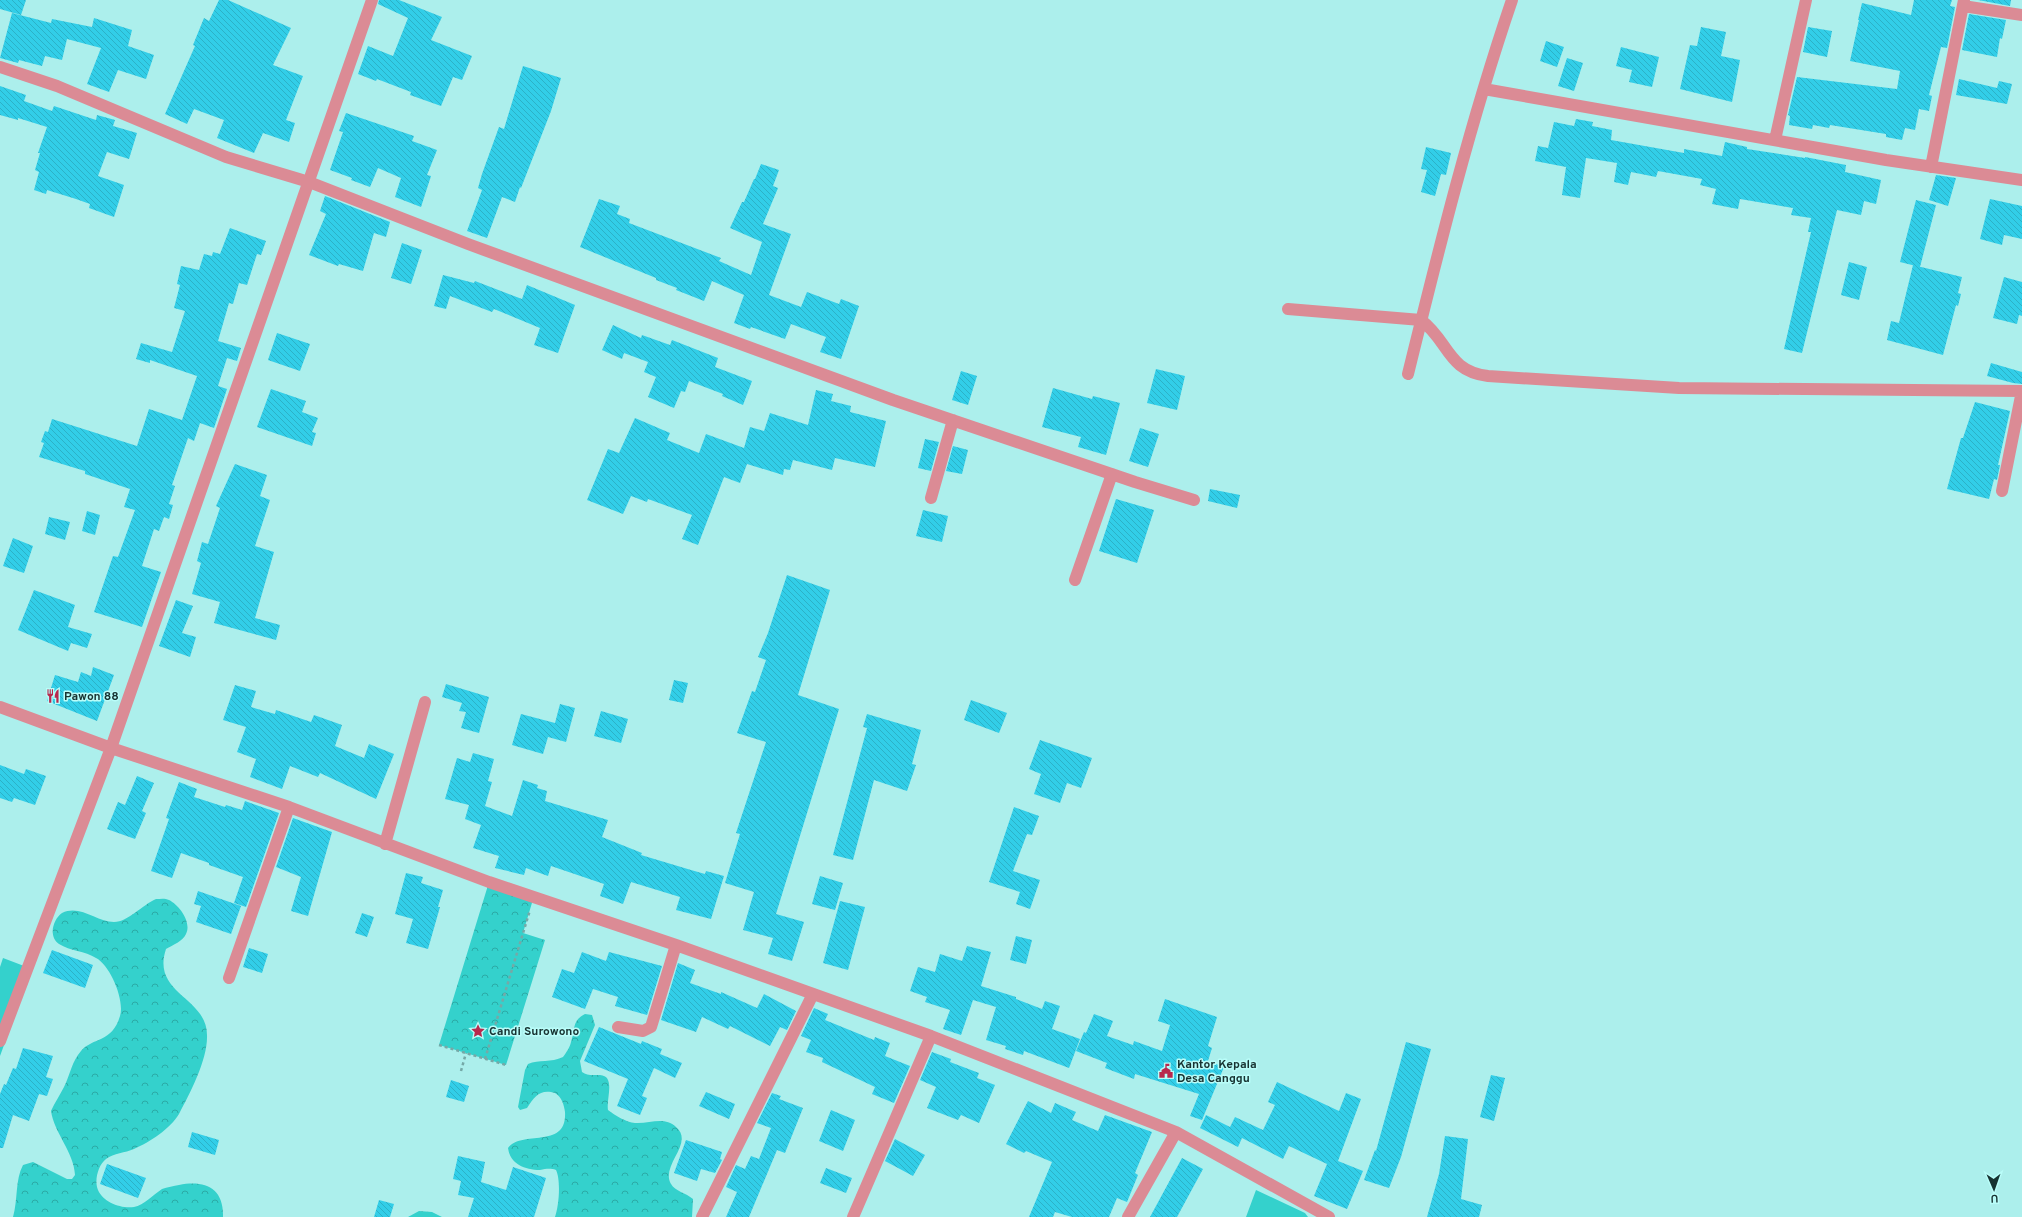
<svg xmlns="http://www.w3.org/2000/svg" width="2022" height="1217" viewBox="0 0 2022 1217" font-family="Overpass,sans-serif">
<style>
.grass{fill:#34d1cc}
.forest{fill:url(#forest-crowns)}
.building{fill:url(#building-back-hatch)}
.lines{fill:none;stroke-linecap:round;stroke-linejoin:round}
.path{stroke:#75a9a7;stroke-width:2.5;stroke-dasharray:3 3;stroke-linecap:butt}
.minor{stroke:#db8b95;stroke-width:12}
.labels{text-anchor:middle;stroke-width:3;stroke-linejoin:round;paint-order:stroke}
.poi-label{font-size:12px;font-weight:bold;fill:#173231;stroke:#b9fdf9;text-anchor:start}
</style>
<defs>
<pattern id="forest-crowns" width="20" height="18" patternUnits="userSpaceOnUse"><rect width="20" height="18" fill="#34d1cc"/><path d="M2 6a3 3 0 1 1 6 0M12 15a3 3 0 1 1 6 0" fill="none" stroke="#2baaa6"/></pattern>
<pattern id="building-back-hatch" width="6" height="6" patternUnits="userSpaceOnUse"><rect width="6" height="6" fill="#32cee8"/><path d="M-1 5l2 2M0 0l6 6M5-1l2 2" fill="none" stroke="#2cb1c7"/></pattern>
</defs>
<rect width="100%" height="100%" fill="#acefec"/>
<path class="grass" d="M3 958 32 969 0 1056V967Z
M1256 1190 1305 1213 1308 1217H1246Z"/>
<path class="forest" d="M489 882 534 896 523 933 545 940 506 1065 439 1045Z
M156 899C160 899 165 898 169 900 179 905 192 922 186 934 183 941 173 945 166 949 151 994 207 997 207 1035 208 1059 190 1093 179 1114 170 1129 150 1142 134 1149 125 1153 114 1153 106 1159 98 1165 94 1181 98 1190 103 1202 121 1209 134 1207 144 1205 153 1195 162 1189 167 1187 174 1186 179 1185 205 1180 224 1188 223 1217H13C18 1200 15 1180 23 1165L33 1162 67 1179H72L75 1175C74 1152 54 1133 51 1111 55 1102 60 1095 64 1087 70 1075 72 1061 81 1051 93 1037 112 1043 120 1016 125 1000 110 965 96 958 85 951 70 951 59 944 48 937 53 919 62 913 80 904 97 922 114 922 128 922 142 905 156 899Z
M585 1014 592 1015 595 1025 580 1061 582 1072C587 1076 593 1075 600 1075 616 1076 606 1099 608 1110 616 1116 626 1122 635 1123 650 1124 664 1116 676 1127 695 1143 660 1165 671 1184 675 1191 686 1193 693 1199L692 1217H555C559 1206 561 1180 556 1170 550 1168 546 1169 540 1170 525 1170 510 1164 508 1148 522 1129 567 1150 565 1112 564 1105 562 1097 555 1093 540 1089 535 1096 527 1108L520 1110 518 1107 525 1070 528 1064C539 1059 551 1063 563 1057 566 1053 570 1047 571 1042 575 1030 572 1020 585 1014Z
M419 1211 432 1212 442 1217H408Z"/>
<path class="building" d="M0 0H26L21 15 0 9Z
M219 0H228L291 28 273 65 303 76 286 120 295 123 289 142 263 133 254 153 217 138 224 120 194 109 187 124 165 114 195 46 193 45 204 18 209 21Z
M379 0H399L442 17 431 40 472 56 462 80 453 77 441 106 410 95 411 92 377 79 376 81 358 74 368 46 393 56 408 18 378 4Z
M1914 0H1952L1950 6 1955 7 1947 48 1941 47 1929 95 1932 96 1929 111 1919 109 1915 130 1905 128 1902 140 1886 137V134L1830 125 1829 128 1813 125 1812 129 1789 125 1790 116 1788 115 1797 77 1897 89 1900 71 1850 61 1859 20H1858L1862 3 1911 15Z
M1978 0H2011L2010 6Z
M12 13 51 23 52 19 92 27 94 18 132 30 128 46 154 55 146 79 118 70 109 92 87 84 101 48 67 39 62 60 45 56 42 66 19 60 18 63 0 58Z
M1969 14 2006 20 2002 39 2000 38 1997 57 1962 50Z
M1701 27 1726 32 1721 56 1740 60 1732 102 1680 89 1690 45 1697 46Z
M1808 27 1832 31 1827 57 1803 52Z
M1546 41 1564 47 1557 67 1540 61Z
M1621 47 1659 57 1652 87 1629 82 1632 70 1616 66Z
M1567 58 1583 63 1574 91 1558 86Z
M523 66 561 78 551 111 521 188 520 187 515 202 502 197 487 238 467 231 482 190 478 188 482 174 499 127 504 129Z
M1959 79 1997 88 1999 81 2012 84 2007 104 1956 95Z
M0 86 26 95 24 101 52 111 54 106 96 120 97 115 115 120 113 126 137 133 129 159 107 152 98 176 124 185 114 217 89 208 90 204 76 199 47 190 46 194 34 190 39 172 35 170 40 153H38L47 127 18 118V120L0 115Z
M346 113 414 136 412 141 437 150 427 175 431 176 421 207 395 197 401 178 378 168 370 187 351 180 352 178 330 170 343 132 339 131Z
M1576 119 1593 122 1592 126 1612 130 1611 140 1684 153V149L1722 156 1725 142 1747 147V149L1805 158V157L1846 165 1845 172 1881 180 1876 204 1864 201 1861 215 1837 210 1802 353 1784 349 1811 232H1808L1811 218 1791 215 1793 208 1740 199 1738 209 1712 204 1716 189 1700 185 1702 179 1658 171 1656 177 1631 172 1628 185 1614 182 1617 163 1586 158 1580 198 1562 195 1566 167 1535 161 1538 146 1548 148 1554 122 1574 126Z
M1426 147 1451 153 1446 175 1441 174 1435 196 1421 192 1427 170 1421 169Z
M761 164 779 170 773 186 778 188 763 224 791 234 769 295 801 307 807 292 839 304 841 299 859 306 841 359 820 352 826 337 791 324 785 339 751 327 750 329 734 323 744 295 712 281 704 301 676 290 677 288 656 280V278L580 247 599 199 620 206 617 214 630 219 629 223 721 258 719 261 751 275 762 242 730 228 742 202H744L754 179H755Z
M1936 175 1956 178 1948 206 1929 200Z
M325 196 390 222 386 237 374 233 363 271 339 264 338 266 309 255 326 214 320 211Z
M1990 199 2022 206V239L2004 235 2002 245 1980 239Z
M1916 200 1936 205 1920 267 1900 262Z
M230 228 266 241 261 255 257 254 247 285 239 283 233 304 229 303 218 341 241 348 237 361 227 358 218 386 227 389 214 428 200 423 194 441 188 438 172 485 175 486 169 504 173 505 169 519 164 517 159 531 154 529 142 566 161 572 142 627 94 612 113 556 118 557 135 510 124 507 130 489 85 474V471L39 457 44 443 41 442 45 431 48 432 52 419 137 446 149 409 182 420 197 376 150 360V363L136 359 141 343 172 352 185 311 174 308 180 285 177 284 181 266 199 270 204 254 212 256 213 252 220 254Z
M402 243 422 250 411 284 391 278Z
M1849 262 1867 267 1859 300 1841 295Z
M1913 265 1962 277 1958 293 1961 294 1958 306 1956 305 1943 355 1887 340 1891 321 1899 323Z
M443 275 474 283 475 281 522 299 527 285 575 305 558 353 534 345 540 328 494 309 492 312 450 296 446 309 434 306Z
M2004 277 2022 282V316L2019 315 2017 324 1993 318Z
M613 325 641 338 642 335 670 345 672 340 718 358 715 367 752 381 743 405 722 396 723 394 689 381 685 392 681 391 674 408 648 397 656 377 644 372 648 362 624 353 622 359 602 350Z
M277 333 310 344 300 371 268 360Z
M1991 363 2022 372V384L2013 383 1987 376Z
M1156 369 1185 376 1177 410 1147 403Z
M961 371 977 376 968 405 952 400Z
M1053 388 1092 399 1093 396 1120 403 1106 455 1078 447 1081 437 1042 427Z
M271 389 306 401 302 412 318 418 312 432 316 433 312 446 257 427Z
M816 390 833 394 831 401 851 406 850 412 886 421 875 467 835 458 832 470 793 460 790 470 784 469 783 475 747 464 740 483 724 477 698 545 682 539 692 515 648 499 647 502 631 496 623 514 587 500 608 449 619 453 635 418 670 433 667 440 699 453 706 434 744 448 750 427 764 431 770 413 808 425Z
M1975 402 2010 411 1998 465H2000L1997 480 1994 479 1989 499 1947 489 1961 438H1963Z
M1140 428 1159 434 1148 467 1129 461Z
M925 439 939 442 931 471 918 468Z
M953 446 968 450 962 474 946 471Z
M235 464 267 475 260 496 270 500 255 546 274 552 255 618 280 625 276 640 214 623 220 602 192 594 201 563 197 561 202 542 208 544 220 508 216 506Z
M1210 489 1240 495 1237 508 1208 501Z
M1116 499 1154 510 1137 563 1099 551Z
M923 510 948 516 942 542 916 536Z
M87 511 100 515 95 535 82 531Z
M49 517 70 522 65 540 45 534Z
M13 538 33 546 24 573 3 566Z
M787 575 830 590 798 695 839 709 776 914 804 922 792 961 768 954 773 938 743 930 754 892 725 883 740 834 736 833 766 742 737 733 752 691 755 692 766 660 758 657 768 633Z
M34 590 75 605 68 627 92 634 87 648 71 643 68 651 18 630Z
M176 600 193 606 182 633 196 637 190 657 159 646Z
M93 667 114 675 97 721 47 701 55 675 78 682 81 672 91 676Z
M674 680 688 683 683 703 669 700Z
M446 684 489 697 479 733 461 728 466 712 459 711 462 703 442 697Z
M235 685 256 691 251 707 275 714 276 710 311 722 314 715 342 725 335 746 364 758 369 744 394 754 376 799 320 773 318 777 290 766 282 789 250 777 256 759 237 752 246 727 223 720Z
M971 700 1007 713 999 733 964 720Z
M560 704 575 708 566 742 548 737 543 754 512 745 521 714 555 723Z
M601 711 628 719 621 743 594 736Z
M867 714 921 730 912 764 916 765 907 791 874 780 853 860 833 855 863 743 867 728 863 727Z
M1040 740 1092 758 1081 788 1067 783 1060 803 1034 794 1041 774 1029 769Z
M473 753 494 759 488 781 492 782 485 806 512 816 523 780 538 785 537 788 547 791 545 801 608 820 602 837 642 853 641 855 691 870 705 874 706 871 724 876 711 919 676 910 680 897 631 882 623 904 600 896 604 884 551 866 548 876 526 868 524 875 495 868 499 856 473 848 481 825 465 819 469 805 445 799 457 758 470 762Z
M0 765 24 774 26 769 46 776 35 805 14 798 12 802 0 798Z
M137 776 154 783 142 811 146 813 135 839 107 829 118 802 125 805Z
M179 782 197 789 194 797 225 807 226 805 242 810 245 801 279 813 246 907 234 903 243 877 209 865V863L181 853 172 878 151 871 169 819 166 818Z
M1014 807 1039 816 1032 835 1027 834 1013 871 1040 880 1030 909 1016 904 1020 892 989 882Z
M293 818 332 832 308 916 291 911 301 877 276 867Z
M406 873 423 877 421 883 443 890 438 907H440L428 949 406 943 413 919 395 914Z
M820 876 843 883 835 910 812 904Z
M198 891 241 906 231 934 196 922 201 906 194 904Z
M840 901 865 907 848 970 823 963Z
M362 913 374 917 367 937 355 933Z
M1016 936 1032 940 1026 964 1010 960Z
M967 946 991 952 981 986 1016 997V999L1042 1009 1045 1001 1060 1006 1052 1029 1080 1039 1069 1068 1024 1051 1023 1055 1005 1049 1006 1046 986 1040 996 1007 973 1000 961 1035 943 1029 950 1010 925 1002 927 997 910 991 918 967 935 972 940 954 962 961Z
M249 948 268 954 262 973 243 967Z
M52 950 93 965 85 988 43 973Z
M582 952 606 961 609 952 662 966 647 1015 615 1006 618 997 593 989 585 1009 552 997 562 969 574 973Z
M678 963 695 970 690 983 721 994V992L757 1008 764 994 796 1011 787 1030 780 1027 770 1046 730 1026 728 1029 702 1017 696 1032 661 1020Z
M1165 999 1217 1017 1208 1046 1212 1048 1208 1061 1224 1067 1202 1120 1190 1116 1199 1094 1135 1074 1134 1079 1105 1068 1107 1063 1076 1051 1084 1032 1086 1033 1094 1014 1113 1021 1107 1036 1133 1045 1134 1041 1162 1051 1170 1025 1158 1021Z
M814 1008 828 1014 825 1020 874 1040 875 1037 890 1043 885 1056 910 1066 894 1103 872 1094 875 1087 822 1062 823 1058 806 1052 811 1040 801 1036Z
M599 1027 641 1044 642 1041 662 1049 660 1054 682 1063 675 1078 654 1068 642 1096 647 1098 640 1115 617 1106 628 1079 584 1061Z
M1406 1042 1431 1049 1401 1157 1389 1188 1364 1180 1375 1150 1376 1151Z
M23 1048 53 1056 46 1077 53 1079 47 1096 39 1094 29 1121 13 1115 3 1148H0V1094L4 1084 6 1085 13 1068 16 1069Z
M932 1052 951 1059 950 1062 979 1073 977 1078 995 1085 979 1123 961 1115 958 1120 927 1108 936 1087 920 1080Z
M1491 1075 1505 1078 1494 1121 1480 1117Z
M451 1080 469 1086 464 1102 446 1097Z
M1277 1082 1339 1111 1346 1093 1361 1099 1338 1161 1363 1171 1347 1209 1314 1196 1327 1164 1289 1146 1283 1159 1242 1138 1238 1147 1200 1128 1206 1115 1230 1127 1235 1117 1263 1130 1275 1105 1268 1102Z
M706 1092 735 1104 729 1119 699 1106Z
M772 1093 781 1096 779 1099 803 1108 785 1153 777 1150 749 1217H726L737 1192 726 1187 736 1165 745 1169 751 1156 759 1159 771 1128 757 1123Z
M1028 1101 1051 1113 1055 1103 1076 1112 1072 1120 1098 1131 1105 1115 1152 1132 1135 1173 1138 1175 1127 1202 1117 1198 1109 1217H1072L1055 1212 1053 1217H1029L1052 1162 1026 1151 1024 1153 1006 1144Z
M831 1110 855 1120 843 1151 819 1141Z
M192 1132 219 1140 215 1155 188 1147Z
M1445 1136 1468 1139 1461 1199 1482 1205 1479 1217H1427L1439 1174Z
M895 1139 925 1155 913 1176 885 1161Z
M686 1140 722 1152 720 1159 722 1160 715 1173 701 1169 697 1181 674 1173Z
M458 1156 485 1162 481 1182 506 1190 513 1167 546 1178 534 1217H468L474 1198 458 1195 461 1181 453 1179Z
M1182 1158 1203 1169 1177 1217H1150Z
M107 1164 146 1178 138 1198 100 1184Z
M826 1168 852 1178 846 1193 820 1183Z
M379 1200 394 1204 390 1217H374Z"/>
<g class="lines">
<path class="path" d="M439 1045 506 1065
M485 1059 530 910
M461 1071 466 1053"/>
<path class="minor" d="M1963 6 2022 15
M0 67 57 86 226 157 309 182 468 244 893 400 1135 482 1194 500
M1484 89 1886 160 2022 180
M1775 140 1806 0
M1931 167 1964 0
M1288 309 1421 320C1449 341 1447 371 1488 376L1679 388 2022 391
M1408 374C1439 248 1470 123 1512 0
M2002 491 2022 391
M931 498 953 420
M1075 580 1112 474
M0 707 111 748 289 807 489 882 676 945 931 1036 1176 1132 1329 1217
M385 844 425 702
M229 978 289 807
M618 1027 643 1031 651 1027 676 945
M0 1041 111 748 372 0
M702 1217 813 994
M853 1217 931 1036
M1128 1217 1176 1132"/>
</g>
<defs>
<symbol id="restaurant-bare" viewBox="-9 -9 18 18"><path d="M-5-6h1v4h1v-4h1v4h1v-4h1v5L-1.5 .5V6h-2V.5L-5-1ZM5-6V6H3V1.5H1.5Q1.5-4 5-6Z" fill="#b8284d" stroke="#b9fdf9" stroke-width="2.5" paint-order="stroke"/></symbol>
<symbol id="sight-bare" viewBox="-9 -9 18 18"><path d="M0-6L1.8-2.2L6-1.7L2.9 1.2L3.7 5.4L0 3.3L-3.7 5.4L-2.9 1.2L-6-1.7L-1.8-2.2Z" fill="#b8284d" stroke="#b9fdf9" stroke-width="2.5" paint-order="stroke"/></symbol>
<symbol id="civic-bare" viewBox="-9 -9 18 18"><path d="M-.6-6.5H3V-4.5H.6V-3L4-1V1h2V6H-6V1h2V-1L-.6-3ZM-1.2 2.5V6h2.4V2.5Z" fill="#b8284d" stroke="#b9fdf9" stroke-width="2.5" paint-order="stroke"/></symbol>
</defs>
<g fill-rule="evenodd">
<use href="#restaurant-bare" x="43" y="686" width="20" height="20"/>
<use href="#sight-bare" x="468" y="1021" width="20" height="20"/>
<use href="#civic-bare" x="1156" y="1061" width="20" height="20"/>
</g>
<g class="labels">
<g class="poi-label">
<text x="64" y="700">Pawon 88</text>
<text x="489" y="1035">Candi Surowono</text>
<text x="1177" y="1068">Kantor Kepala<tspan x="1177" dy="14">Desa Canggu</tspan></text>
</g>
</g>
<g transform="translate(1994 1189) rotate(178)" stroke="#b9fdf9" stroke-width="3" paint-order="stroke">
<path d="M0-3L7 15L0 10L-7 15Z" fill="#173231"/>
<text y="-6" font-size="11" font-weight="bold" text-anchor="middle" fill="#173231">U</text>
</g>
</svg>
